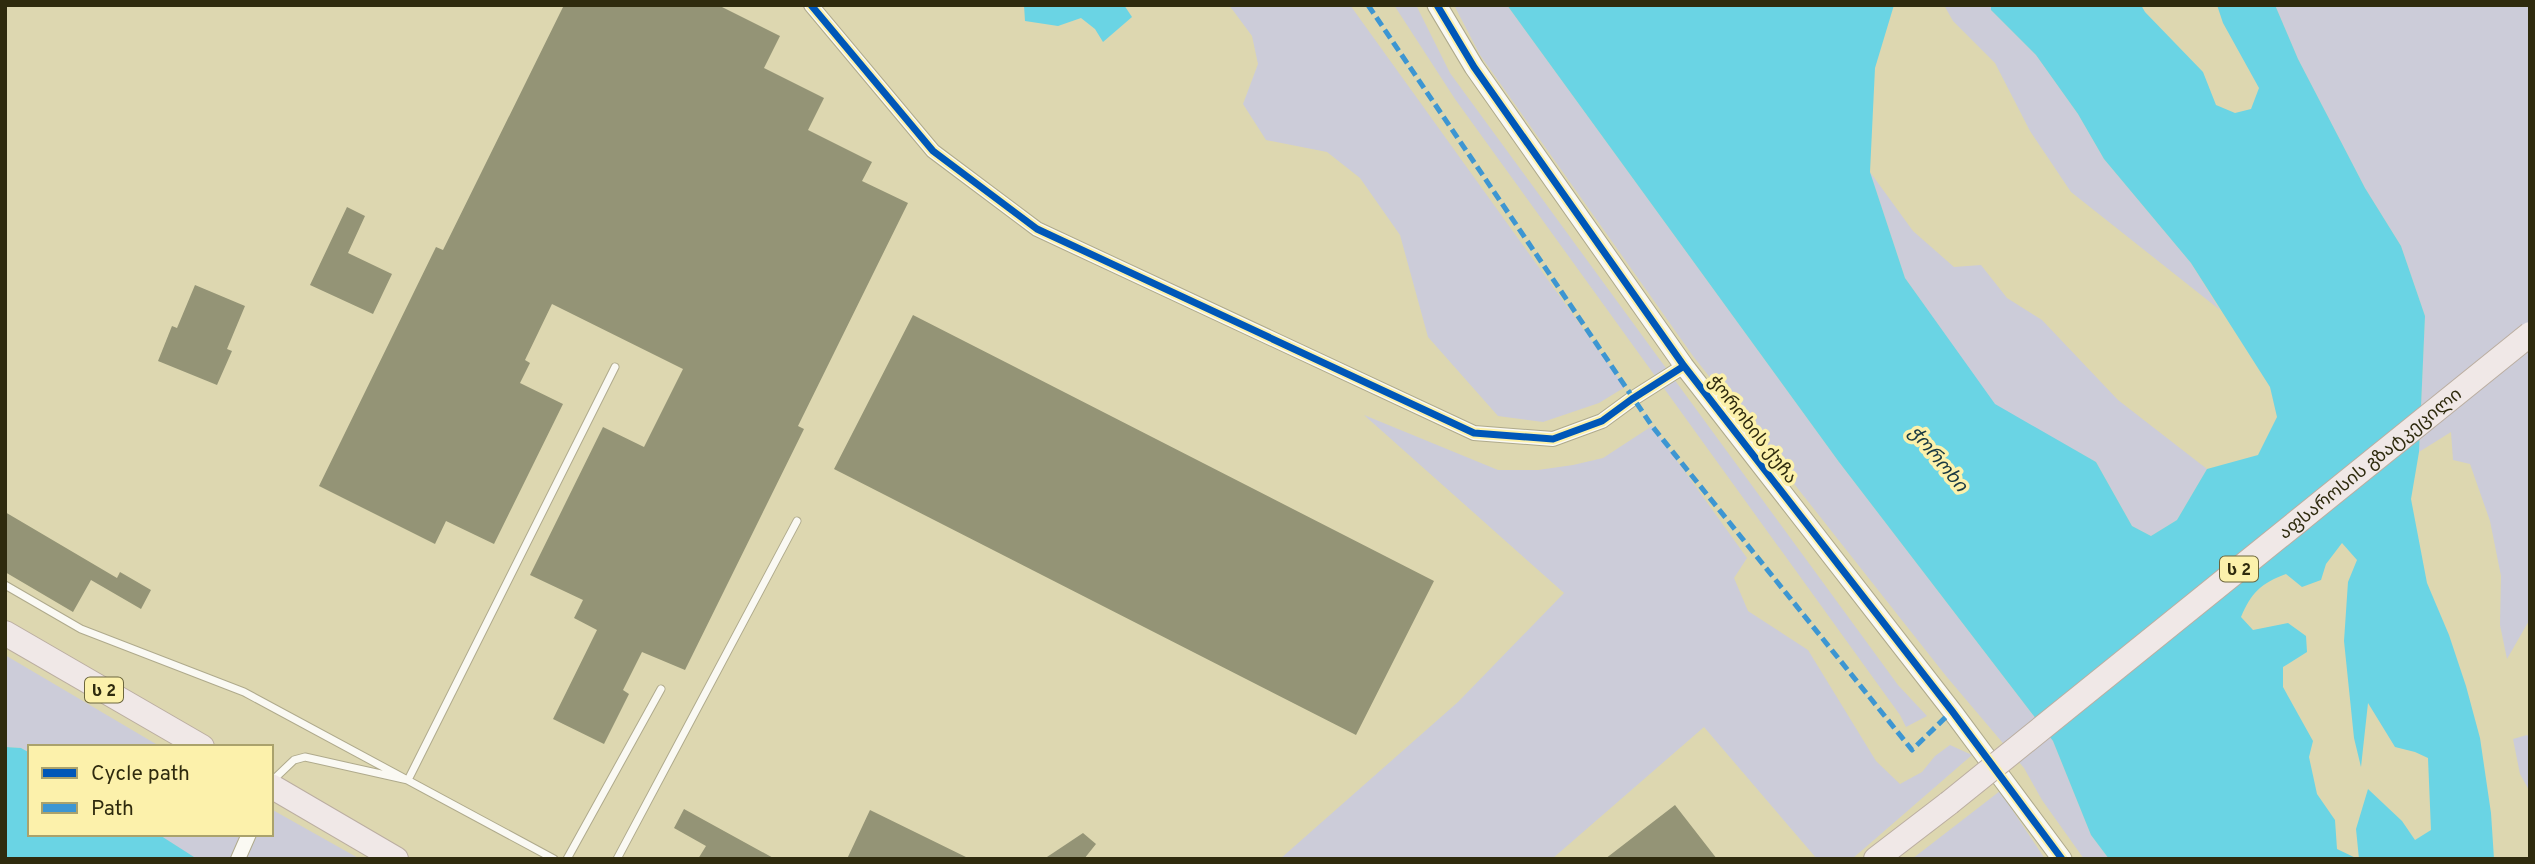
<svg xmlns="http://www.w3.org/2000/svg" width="2535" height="864" viewBox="0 0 2535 864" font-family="Overpass,'Noto Sans Georgian',sans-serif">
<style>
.green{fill:#ccccd9}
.water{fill:#6ad4e4}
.building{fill:#949476}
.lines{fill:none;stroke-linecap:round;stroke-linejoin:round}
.service-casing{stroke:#afaa8c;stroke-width:9}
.minor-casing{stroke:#afaa8c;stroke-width:16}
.tertiary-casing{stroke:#afaa8c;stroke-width:21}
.trunk-casing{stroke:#bbaea1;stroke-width:26}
.service{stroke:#faf9f3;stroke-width:7}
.minor{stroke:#faf9f3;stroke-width:14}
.tertiary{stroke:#faf9f3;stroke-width:19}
.trunk{stroke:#f0e8e7;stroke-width:24}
.trunk-bridge-casing{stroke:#bbaea1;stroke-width:26;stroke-linecap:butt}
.trunk-bridge{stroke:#f0e8e7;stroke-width:24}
.quiet{stroke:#3d96d2;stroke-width:5;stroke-dasharray:10 5;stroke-linecap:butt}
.cycleway-casing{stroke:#fcf1ab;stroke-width:11}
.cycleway{stroke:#0057b8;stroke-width:7}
.labels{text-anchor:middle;stroke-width:7;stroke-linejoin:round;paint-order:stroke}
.shield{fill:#fcf1ab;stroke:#6c663d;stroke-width:2}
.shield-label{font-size:16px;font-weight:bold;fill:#2f2b0e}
.street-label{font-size:18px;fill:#2f2b0e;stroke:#fcf1ab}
.water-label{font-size:19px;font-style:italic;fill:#1a3942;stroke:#fcf1ab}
</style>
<rect width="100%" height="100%" fill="#ddd7b0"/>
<path class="green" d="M1229 5H1350L1625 387 1599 403 1543 422 1498 416 1428 337 1400 235 1360 178 1327 152 1266 140 1243 104 1258 64 1252 36Z
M1394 5H1416L1450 73 1898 685 1927 716 1906 727 1900 715 1455 99Z
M1454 5H1507L1839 462 2053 741 2091 835 2109 859H2084L2042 800 2024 768 1946 676 1693 356 1480 55Z
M1944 5H1991V10L2036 55 2078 114 2104 159 2191 263 2220 310 2071 192 2030 131 1995 63 1953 21Z
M2275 5H2530V619L2507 659 2500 625 2501 576 2490 521 2470 464 2453 460 2451 432 2419 452 2425 316 2401 246 2365 188 2298 59Z
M1870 172 1913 231 1954 267 1981 265 2007 298 2042 320 2118 400 2207 469 2177 520 2151 536 2132 526 2096 462 1995 405 1905 278Z
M1364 415 1498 470H1538L1573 465 1603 458 1652 426 1747 558 1734 578 1748 611 1808 650 1876 761 1900 784 1922 772 1935 756 1950 745 1972 755 1852 859H1817L1704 727 1552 859H1280L1458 702 1564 593Z
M5 655 161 747H30V753L21 748 5 747Z
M2527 735 2530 738V792L2520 774 2513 739Z
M2000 791 2045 859H1912Z
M271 809 360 859H193V857L158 834H271Z"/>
<path class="water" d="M1024 5H1124L1132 17 1103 42 1095 29 1081 18 1058 26 1025 21Z
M1507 5H1894L1875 68 1870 172 1905 278 1995 404 2096 462 2132 526 2151 536 2177 520 2207 469 2258 455 2277 417 2270 387 2191 263 2104 159 2078 114 2036 55 1991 10V5H2141L2145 12 2203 72 2216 105 2235 113 2251 109 2259 88 2223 23 2217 5H2275L2298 59 2365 188 2401 246 2425 316 2419 452 2411 499 2427 583 2449 635 2466 686 2480 738 2491 813 2494 859H2359L2356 829 2368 789 2402 821 2415 840 2431 830 2428 758 2415 752 2395 747 2368 703 2361 767 2354 738 2344 641 2348 582 2357 560 2342 543 2326 564 2321 580 2302 587 2286 574C2261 583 2251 593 2241 617L2253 630 2288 623 2306 636 2307 652 2283 667V687L2313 741 2309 757 2317 794 2335 820 2337 849 2358 859H2109L2091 835 2053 741 1839 462Z
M5 747 21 748 30 753V834H158L194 857 5 859Z"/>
<path class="building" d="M564 5H718L780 36 764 68 824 98 808 130 872 162 862 181 908 203 798 426 804 429 685 670 642 652 623 690 629 694 604 744 553 719 597 630 574 618 583 600 530 575 603 427 644 447 683 369 552 304 525 360 530 363 520 383 563 404 494 544 446 521 435 544 319 486 436 247 443 250Z
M347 207 365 216 348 253 392 274 373 314 310 285Z
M195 285 245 306 227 349 232 351 217 385 158 361 172 326 177 328Z
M913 315 1434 581 1356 735 834 469Z
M5 512 117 578 120 572 151 590 141 609 91 580 73 612 5 572Z
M1675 805 1717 859H1605Z
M684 809 775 859H698L706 846 674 828Z
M870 810 970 859H847Z
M1083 833 1096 844 1084 859H1044Z"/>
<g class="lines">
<defs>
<path id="service" d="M5 585 81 629 244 692 554 859
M272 781 294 760 305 757 408 780 615 367
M567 859 661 689
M617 859 797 521"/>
<path id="minor" d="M811 5 933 151 1037 229 1474 433 1553 439 1602 421 1632 399 1684 366
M238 859 249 834"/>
<path id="tertiary" d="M1437 5 1474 67 1684 366 1952 711 2062 859"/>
<path id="trunk" d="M5 633 202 747
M271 786 396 859
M1876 859 1949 803"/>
</defs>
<use href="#service" class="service-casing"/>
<use href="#minor" class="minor-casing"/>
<use href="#tertiary" class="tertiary-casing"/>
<use href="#trunk" class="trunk-casing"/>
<use href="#service" class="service"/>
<use href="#minor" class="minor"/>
<use href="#tertiary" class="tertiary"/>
<use href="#trunk" class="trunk"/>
<defs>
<g id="trunk-bridge">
<path id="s1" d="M1949 803 2530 334"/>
</g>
</defs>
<use href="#trunk-bridge" class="trunk-bridge-casing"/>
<use href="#trunk-bridge" class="trunk-bridge"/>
<path class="quiet" d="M1368 5 1652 426 1912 750 1952 711"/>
<defs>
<path id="cycleway" d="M811 5 933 151 1037 229 1474 433 1553 439 1602 421 1632 399 1684 366
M1437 5 1474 67 1684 366 1952 711 2062 859"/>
</defs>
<use href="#cycleway" class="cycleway-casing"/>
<use href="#cycleway" class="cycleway"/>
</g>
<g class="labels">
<g class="shield">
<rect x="2220" y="556.5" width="38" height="25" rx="5"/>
<rect x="85" y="677.5" width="38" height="25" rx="5"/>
</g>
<g class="shield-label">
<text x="2239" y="575">ს 2</text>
<text x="104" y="696">ს 2</text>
</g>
<g class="street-label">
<text transform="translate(1753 429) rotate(52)" y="6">ჭოროხის ქუჩა</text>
<text dy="6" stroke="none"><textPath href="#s1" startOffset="541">აფსაროსის გზატკეცილი</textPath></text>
</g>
<g class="water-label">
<text transform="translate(1939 458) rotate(50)" y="7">ჭოროხი</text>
</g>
</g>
<rect width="2535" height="864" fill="none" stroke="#2f2b0e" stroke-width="14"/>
<rect x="28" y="745" width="245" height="91" fill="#fcf1ab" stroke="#aaa26c" stroke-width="2"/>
<rect x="42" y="768" width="35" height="10" fill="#0057b8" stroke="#aaa26c" stroke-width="2"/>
<text x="91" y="780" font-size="21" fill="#2f2b0e">Cycle path</text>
<rect x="42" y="803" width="35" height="10" fill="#3d96d2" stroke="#aaa26c" stroke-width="2"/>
<text x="91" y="815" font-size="21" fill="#2f2b0e">Path</text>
</svg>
